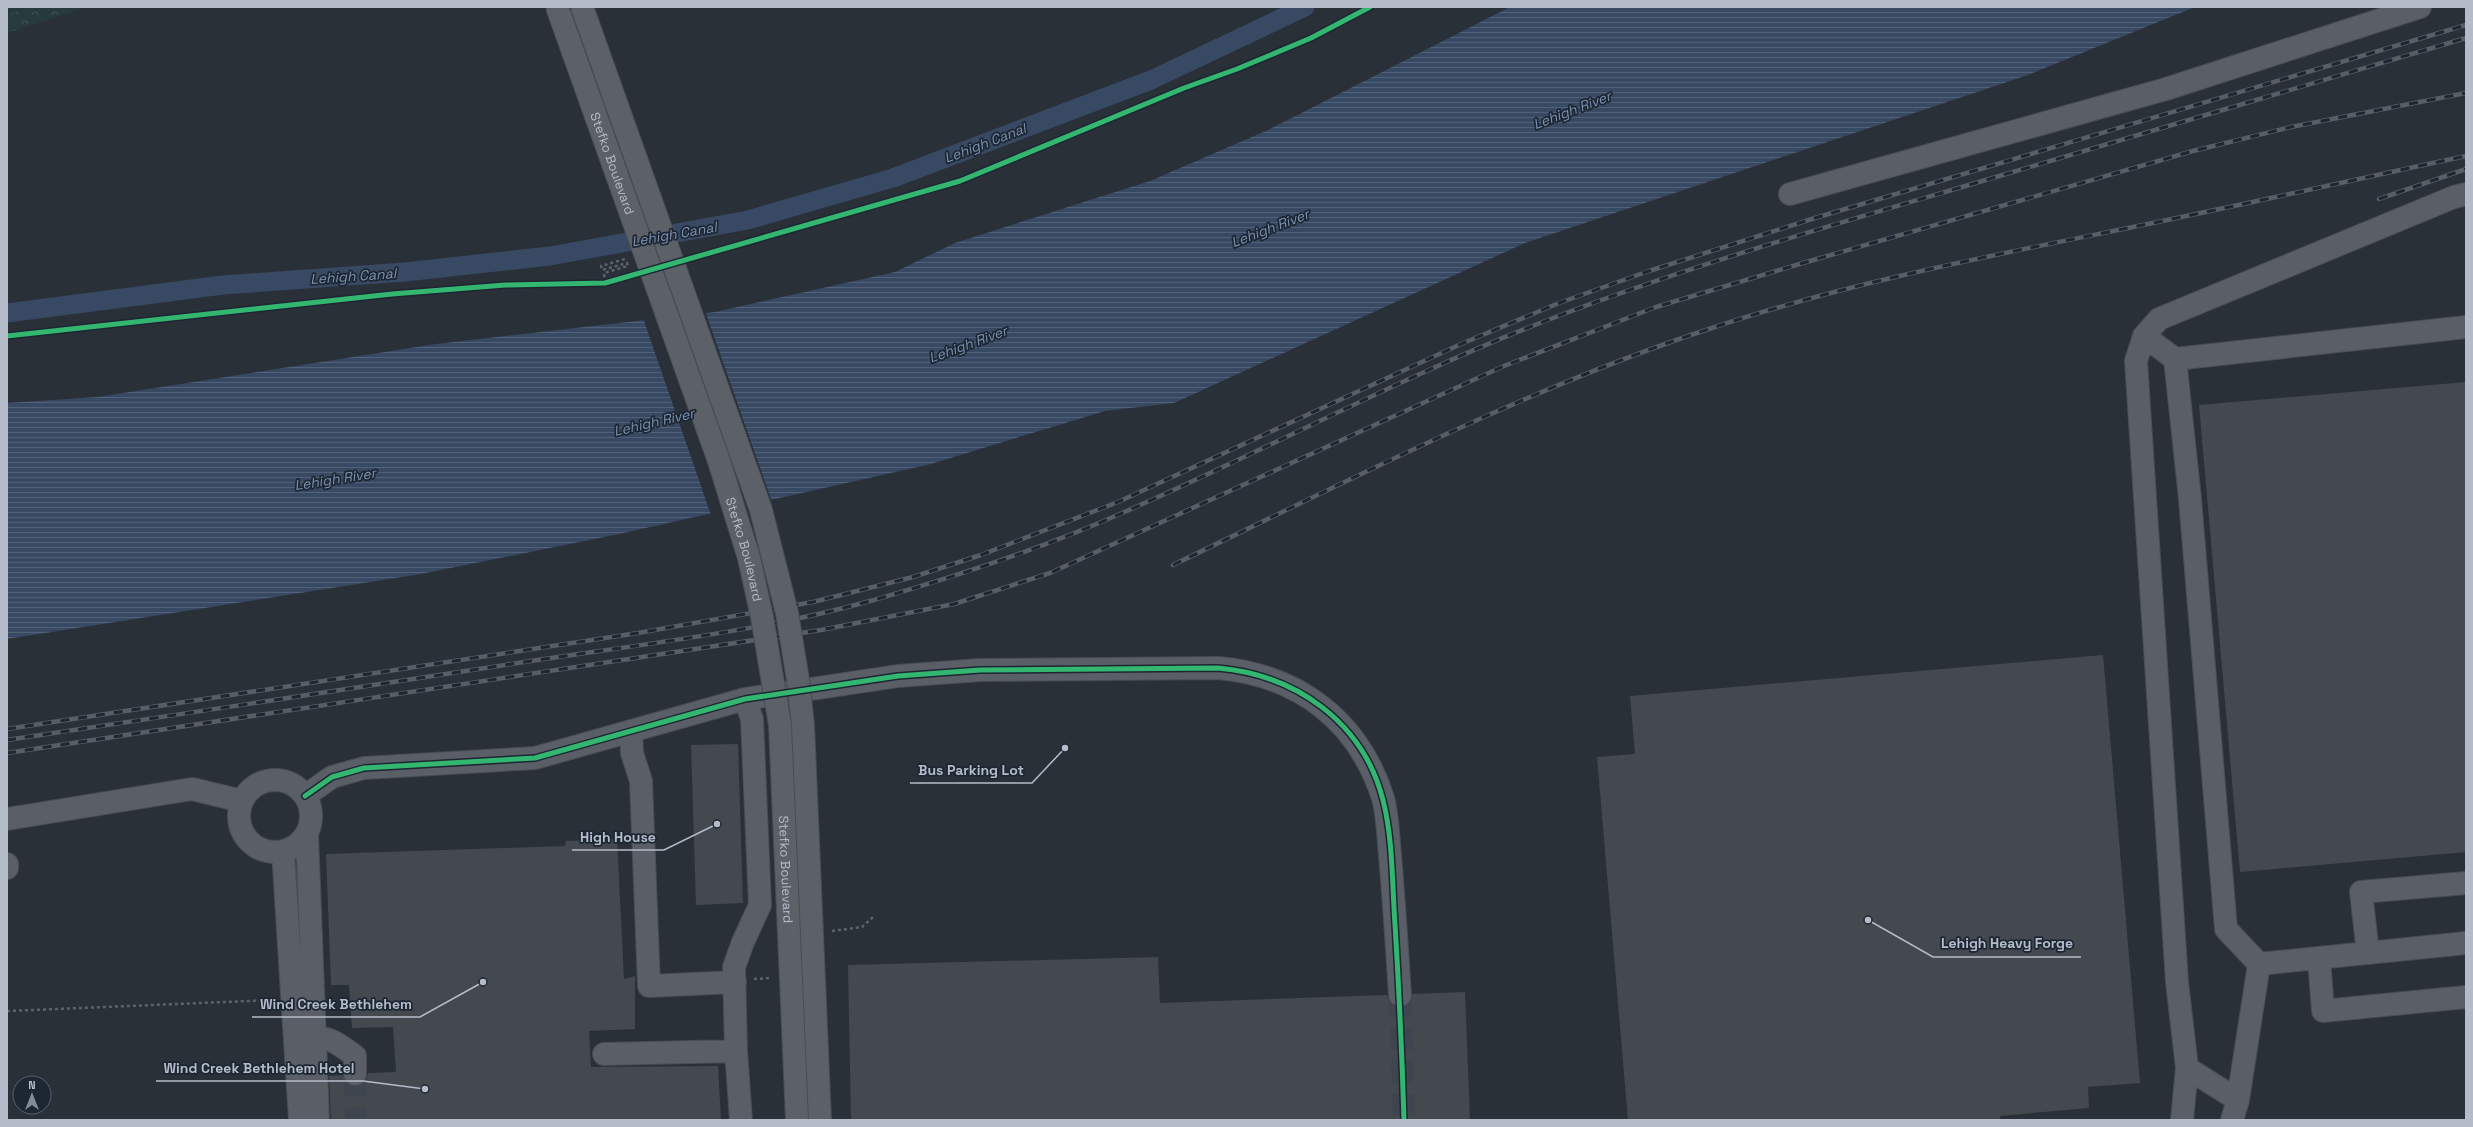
<svg xmlns="http://www.w3.org/2000/svg" width="2473" height="1127" viewBox="0 0 2473 1127" font-family="'Space Grotesk',sans-serif">
<style>
.forest{fill:url(#forest-crowns)}
.pitch{fill:#273a3e}
.water{fill:url(#water-rules)}
.pier{fill:#2a3038}
.lines{fill:none;stroke-linecap:round;stroke-linejoin:round}
.canal{stroke:#384963;stroke-width:19}
.building{fill:#444950}
.minor-tunnel{stroke:#3f454e;stroke-width:22;stroke-dasharray:22 11;stroke-linecap:butt}
.minor-casing{stroke:#484c53;stroke-width:24}
.path{stroke:#5d636a;stroke-width:2.5;stroke-dasharray:3 3;stroke-linecap:butt}
.minor{stroke:#5a5e66;stroke-width:22}
.rail-casing{stroke:#595d64;stroke-width:4.5}
.rail{stroke:#1d2633;stroke-width:3;stroke-dasharray:9;stroke-linecap:butt}
.major-bridge-casing{stroke:#484c55;stroke-width:24;stroke-linecap:butt}
.major-bridge{stroke:#5c6168;stroke-width:22}
.cycleway-casing{stroke:#1d2633;stroke-width:8}
.cycleway{stroke:#33b770;stroke-width:5}
.labels{text-anchor:middle;stroke-width:3.5;stroke-linejoin:round;paint-order:stroke}
.street-label{font-size:13px;fill:#b4bcc9;stroke:#1d2633}
.water-label{font-size:14px;font-style:italic;fill:#7c92b1;stroke:#1d2633}
.leader{fill:none;stroke:#b4bcc9;stroke-width:1.5}
.callout-dot{fill:#b4bcc9;stroke:#1d2633;stroke-width:1.5}
.callout-label{font-size:14px;text-anchor:middle;font-weight:bold;fill:#b4bcc9;stroke:#1d2633;stroke-width:3.5;stroke-linejoin:round;paint-order:stroke}
</style>
<defs>
<pattern id="forest-crowns" width="20" height="18" patternUnits="userSpaceOnUse"><rect width="20" height="18" fill="#273a3e"/><path d="M2 6a3 3 0 1 1 6 0M12 15a3 3 0 1 1 6 0" fill="none" stroke="#445559"/></pattern>
<pattern id="water-rules" width="6" height="5" patternUnits="userSpaceOnUse"><rect width="6" height="5" fill="#384963"/><path d="M0 2.5h6" fill="none" stroke="#526178"/></pattern>
</defs>
<rect width="100%" height="100%" fill="#2a3038"/>
<path class="forest" d="M7 7H86L7 33Z"/>
<path class="pitch" d="M7 7H30L7 15Z"/>
<path class="water" d="M1510 7H2195L2028 75 1525 243 1174 403 1105 411 931 464 619 534 421 574 7 639V403L98 397 436 344 715 312 895 272 955 243 1150 181 1268 130Z"/>
<path class="pier" d="M705 311 772 502 711 515 643 318Z"/>
<g class="lines">
<path class="canal" d="M7 313 223 285 405 272 550 256 748 220 893 178 1151 80 1305 7"/>
</g>
<path class="building" d="M2466 382V852L2240 872 2199 405Z
M2103 655 2140 1083 2088 1087 2089 1108 2000 1116 2001 1120H1628L1597 757 1635 754 1630 696Z
M738 744 743 903 696 905 691 745Z
M617 839 624 979 635 976V1029L589 1031 591 1067 718 1066 721 1120H331L329 1076 343 1075 348 1085 355 1086 366 1081 368 1073 396 1072 393 1027 352 1028 349 985H331L326 854 565 846 566 841Z
M1158 957 1160 1003 1387 995 1390 1002 1400 1007 1407 1005 1412 994 1465 992 1470 1120H851L848 965Z"/>
<g class="lines">
<path class="minor-tunnel" d="M1400 995 1404 1120
M355 1074 356 1120"/>
<defs>
<path id="minor" d="M1790 194 2166 89 2420 7
M2144 336 2175 359
M631 731 632 753 641 781 649 986 735 982
M239 816a36 36 0 1 1 72 0a36 36 0 1 1-72 0Z
M305 796 332 777 364 768 535 758 745 699 898 676 980 670 1218 668C1298 675 1358 720 1383 798 1388 816 1388 836 1390 855 1394 902 1397 948 1400 995
M7 819 192 789 242 801
M307 834 318 1120
M283 851 300 1120
M7 864V868
M2368 953 2361 892 2466 883
M2319 958 2323 1011 2466 997
M2259 964 2226 929 2190 499 2175 359 2466 327
M2259 964 2466 943
M301 1037C328 1036 334 1040 355 1056V1074
M604 1054 736 1051
M2238 1100 2187 1068 2177 982 2136 361 2144 336 2159 319 2454 197 2466 194
M741 1120 736 1051 734 967 743 942 760 905 752 719 745 699
M2182 1120 2187 1068
M2232 1120 2238 1100 2259 964"/>
</defs>
<use href="#minor" class="minor-casing"/>
<path class="path" d="M605 283 604 273 628 266 627 263 602 270 601 266 625 259
M832 931 862 927 873 917
M754 979 771 978
M7 1011 274 1000"/>
<use href="#minor" class="minor"/>
<defs>
<path id="rail" d="M2379 199 2466 169
M1173 565C1350 480 1525 389 1712 328 1850 282 1995 255 2138 226 2247 204 2357 179 2466 156
M7 729 638 633 813 602 913 577 981 555 1118 502 1461 344 1559 303 1649 271 1815 218 2466 25
M7 740C182 714 356 688 531 661 644 644 763 631 874 600 961 575 1047 547 1129 510 1271 448 1408 373 1553 318 1697 263 1847 221 1996 177 2153 131 2309 84 2466 38
M7 753 821 630 954 604 1050 573 1504 366 1656 307 1803 263 2193 151 2291 127 2466 93"/>
</defs>
<use href="#rail" class="rail-casing"/>
<use href="#rail" class="rail"/>
<defs>
<g id="major-bridge">
<path id="s1" d="M557 7 719 461 749 558 762 617 780 725 797 1120"/>
<path d="M582 7 761 510 787 613 798 680 803 725 820 1120"/>
</g>
</defs>
<use href="#major-bridge" class="major-bridge-casing"/>
<use href="#major-bridge" class="major-bridge"/>
<defs>
<path id="cycleway" d="M7 336 392 294 505 285 605 283 960 181 1184 88 1237 69 1311 38 1370 7
M305 796 332 777 364 768 535 758 745 699 898 676 980 670 1218 668C1296 675 1363 722 1383 800 1393 839 1392 883 1395 924 1399 989 1402 1054 1404 1120"/>
</defs>
<use href="#cycleway" class="cycleway-casing"/>
<use href="#cycleway" class="cycleway"/>
</g>
<g class="labels">
<g class="street-label">
<text dy="5" stroke="none"><textPath href="#s1" startOffset="166">Stefko Boulevard</textPath></text>
<text dy="5" stroke="none"><textPath href="#s1" startOffset="574">Stefko Boulevard</textPath></text>
<text dy="5" stroke="none"><textPath href="#s1" startOffset="898">Stefko Boulevard</textPath></text>
</g>
<g class="water-label">
<text transform="translate(1572 110) rotate(-21)" y="5">Lehigh River</text>
<text transform="translate(985 143) rotate(-21)" y="5">Lehigh Canal</text>
<text transform="translate(1270 228) rotate(-21)" y="5">Lehigh River</text>
<text transform="translate(674 234) rotate(-10)" y="5">Lehigh Canal</text>
<text transform="translate(353 276) rotate(-4)" y="5">Lehigh Canal</text>
<text transform="translate(968 344) rotate(-20)" y="5">Lehigh River</text>
<text transform="translate(654 422) rotate(-13)" y="5">Lehigh River</text>
<text transform="translate(335 479) rotate(-9)" y="5">Lehigh River</text>
</g>
</g>
<path class="leader" d="M1065 748L1032 783H910M717 824L664 850H572M1868 920L1933 957H2081M483 982L420 1017H252M425 1089L363 1081H156"/>
<g class="callout-dot">
<circle cx="1065" cy="748" r="4"/>
<circle cx="717" cy="824" r="4"/>
<circle cx="1868" cy="920" r="4"/>
<circle cx="483" cy="982" r="4"/>
<circle cx="425" cy="1089" r="4"/>
</g>
<g class="callout-label">
<text x="971" y="775">Bus Parking Lot</text>
<text x="618" y="842">High House</text>
<text x="2007" y="948">Lehigh Heavy Forge</text>
<text x="336" y="1009">Wind Creek Bethlehem</text>
<text x="259" y="1073">Wind Creek Bethlehem Hotel</text>
</g>
<rect width="2473" height="1127" fill="none" stroke="#b4bcc9" stroke-width="16"/>
<g transform="translate(32 1095)"><circle r="19" fill="#1d2633" stroke="#59626f"/>
<path d="M0-3L7 15L0 10L-7 15Z" fill="#848b96"/>
<text y="-6" font-size="11" font-weight="bold" text-anchor="middle" fill="#b4bcc9">N</text>
</g>
</svg>
